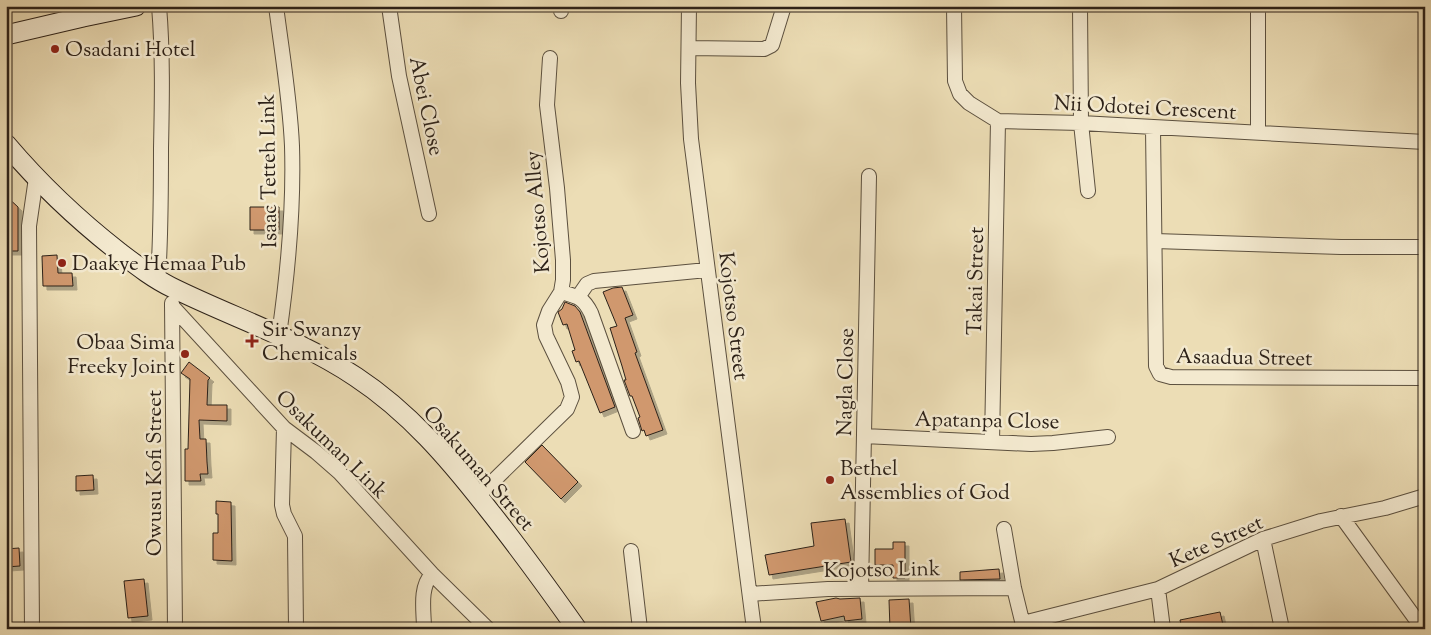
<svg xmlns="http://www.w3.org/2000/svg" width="1431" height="635" viewBox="0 0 1431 635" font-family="'Sorts Mill Goudy',serif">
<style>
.building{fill:#d0986e;stroke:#2c2118;filter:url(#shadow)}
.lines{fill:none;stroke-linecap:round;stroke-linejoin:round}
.street-casing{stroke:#5c503f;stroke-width:16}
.secondary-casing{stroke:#2c2118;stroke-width:21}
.street{stroke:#f3e9cf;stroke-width:14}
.secondary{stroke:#f3e9cf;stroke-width:19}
.poi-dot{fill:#8f2418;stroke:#f3e9cf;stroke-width:2}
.labels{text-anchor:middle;stroke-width:5;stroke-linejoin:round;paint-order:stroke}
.poi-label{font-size:21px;fill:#2c2118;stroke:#f3e9cf;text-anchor:start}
.street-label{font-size:21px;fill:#2c2118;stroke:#f3e9cf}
</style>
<defs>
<filter id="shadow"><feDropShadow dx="4" dy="4" stdDeviation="0" flood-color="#0004"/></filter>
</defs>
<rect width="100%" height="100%" fill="#ecddb5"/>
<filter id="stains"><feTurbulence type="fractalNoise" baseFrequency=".004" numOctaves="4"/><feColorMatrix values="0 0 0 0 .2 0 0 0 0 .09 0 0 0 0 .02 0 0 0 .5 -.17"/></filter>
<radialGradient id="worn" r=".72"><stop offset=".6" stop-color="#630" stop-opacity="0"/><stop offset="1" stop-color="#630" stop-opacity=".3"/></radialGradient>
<path class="building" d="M6 196 18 207V251H6Z
M250 207H279V230H250Z
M57 255 58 273H72L73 286H43L42 256Z
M622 287 633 315 625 318 637 352 635 353 663 430 646 436 644 430 642 431 638 418 640 417 632 396H630L624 380H626L622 366 610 328 617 326 603 292 613 288Z
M565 302 575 306 580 312 615 407 600 413 579 361 576 362 572 351 575 350 567 324 563 325 558 312 562 309Z
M189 362 210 378 208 380 207 405H227V421L199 420 200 439H206L207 462 208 474H200L201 481H185V449H188L190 379 181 373Z
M542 445 578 482 561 499 525 462Z
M93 475 94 490 76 491V476Z
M216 501 231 502 232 561 213 560V533H218V514H216Z
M845 519 851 562 769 575 765 555 814 546 811 523Z
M893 542H905V578H893V565H875V549H893Z
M19 548 20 566 6 567V549Z
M999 569 1000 579 960 580V572Z
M144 579 148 616 128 618 124 581Z
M836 598 840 599 860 598 862 619 845 621 844 616 821 621 816 602Z
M909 599 911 629H890L889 600Z
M1220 612 1224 629H1182L1180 620Z"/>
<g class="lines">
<defs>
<path id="street" d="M276 6C282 53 290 99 292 146 294 210 288 272 279 335
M389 6 399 76 429 214
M689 6 688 83 691 139 754 629
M954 6 955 81 960 94 969 103 998 121 1081 123 1425 142
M1080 6 1081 123 1088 191
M561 11V6
M689 48 764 49 772 45 784 6
M1153 128 1156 366 1160 374 1171 377 1425 378
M1258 132V6
M1155 241 1341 247H1425
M158 279C161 235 161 192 161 148 162 101 163 53 159 6
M561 292C578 297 583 297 591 313L633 431
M578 297 587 284 594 281 707 270
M172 303 175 629
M172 306 284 428 316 452 340 473 432 574 488 629
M284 428 282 505 284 514 295 536 296 629
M864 436 1031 444 1053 443 1108 437
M992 442 998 121
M478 496 567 409 572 397 568 382 546 336 544 325 549 311 561 292 563 280V260L557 188 547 105 550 58
M1341 516 1423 629
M1004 529 1014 588 1024 629
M1263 539 1282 629
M631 551 640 629
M861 589 869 176
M1158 589 1163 629
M750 594 828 589 1014 588
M1023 623 1158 589 1263 539 1321 521 1385 508 1425 496
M32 629 29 226 36 178
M424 629C424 611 419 588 432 574"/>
<path id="secondary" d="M6 35 83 17 136 6
M6 144C40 184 78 220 119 252 136 265 154 279 173 288 234 318 299 339 356 377 409 412 449 459 488 509 519 548 548 588 577 629"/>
</defs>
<use href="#street" class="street-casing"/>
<use href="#secondary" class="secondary-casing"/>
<use href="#street" class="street"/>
<use href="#secondary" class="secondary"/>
</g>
<g class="poi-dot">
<circle cx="55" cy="49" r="5"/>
<circle cx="62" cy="263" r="5"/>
<path d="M249.5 333.5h5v5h5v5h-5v5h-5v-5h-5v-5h5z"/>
<circle cx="185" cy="354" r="5"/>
<circle cx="830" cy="480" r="5"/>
</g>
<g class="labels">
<g class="poi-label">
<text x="65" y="56">Osadani Hotel</text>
<text x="72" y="270">Daakye Hemaa Pub</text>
<text x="262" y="336">Sir Swanzy<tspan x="262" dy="24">Chemicals</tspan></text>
<text x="175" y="349" text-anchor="end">Obaa Sima<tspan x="175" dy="24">Freeky Joint</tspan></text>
<text x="840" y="475">Bethel<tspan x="840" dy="24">Assemblies of God</tspan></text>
</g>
<g class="street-label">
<text transform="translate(427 106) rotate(78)" y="7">Abei Close</text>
<text transform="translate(1145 107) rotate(3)" y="7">Nii Odotei Crescent</text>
<text transform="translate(268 171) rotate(-91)" y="7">Isaac Tetteh Link</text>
<text transform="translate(537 212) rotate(-95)" y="7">Kojotso Alley</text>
<text transform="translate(975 281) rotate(-89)" y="7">Takai Street</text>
<text transform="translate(734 316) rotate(83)" y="7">Kojotso Street</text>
<text transform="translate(1244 357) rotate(1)" y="7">Asaadua Street</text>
<text transform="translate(845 382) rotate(-89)" y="7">Nagla Close</text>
<text transform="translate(987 420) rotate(1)" y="7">Apatanpa Close</text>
<text transform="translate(332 444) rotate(44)" y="7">Osakuman Link</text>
<text transform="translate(479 468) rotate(49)" y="7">Osakuman Street</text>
<text transform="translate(154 473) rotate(-90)" y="7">Owusu Kofi Street</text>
<text transform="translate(1216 541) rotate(-24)" y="7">Kete Street</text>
<text transform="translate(882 569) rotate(-1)" y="7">Kojotso Link</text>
</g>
</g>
<rect width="1431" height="635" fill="none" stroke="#ecddb5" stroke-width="25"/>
<rect x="8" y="8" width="1416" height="620" fill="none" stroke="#2c2118" stroke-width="2.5"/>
<rect x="12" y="12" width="1406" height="610" fill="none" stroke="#2c2118"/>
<rect width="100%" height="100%" filter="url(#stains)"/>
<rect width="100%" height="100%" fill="url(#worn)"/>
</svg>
